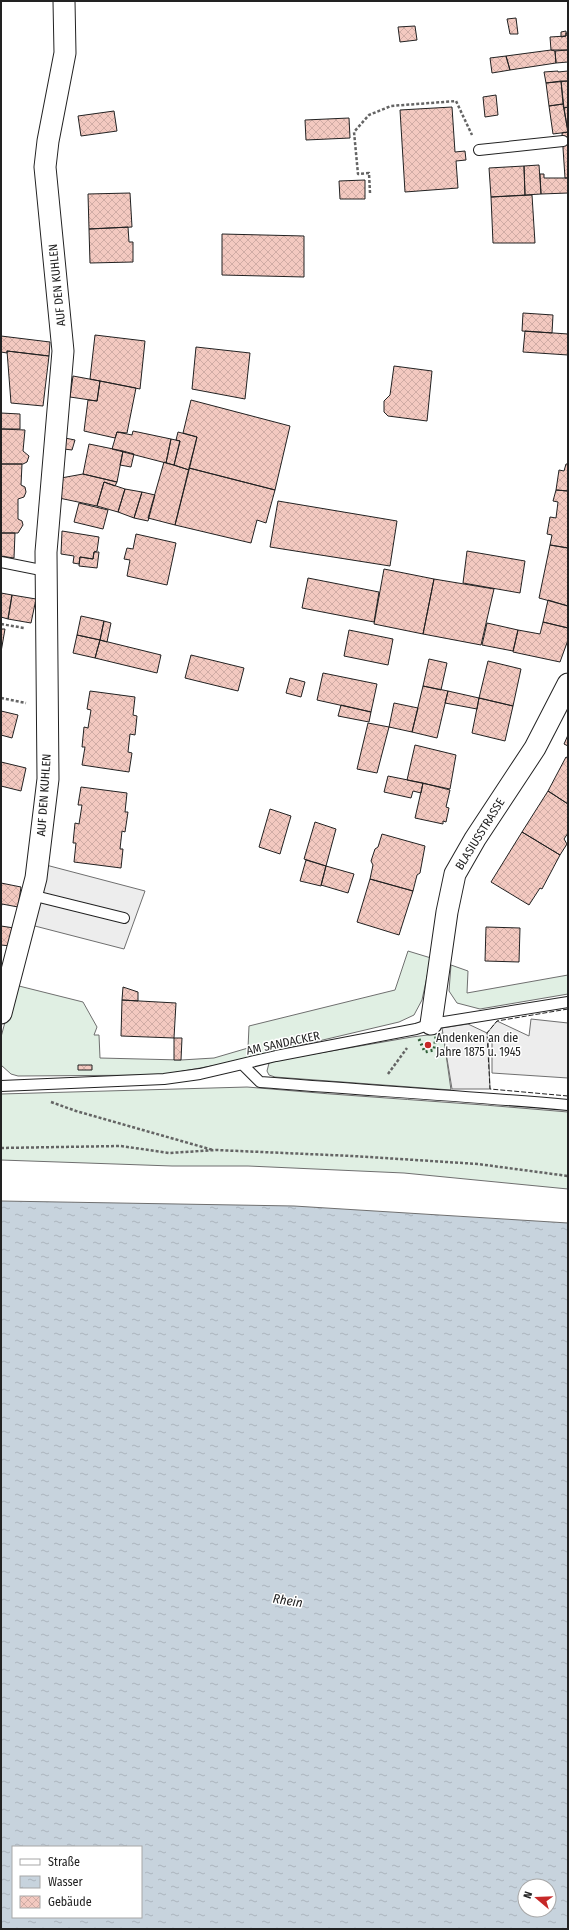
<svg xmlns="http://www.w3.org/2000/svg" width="569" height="1930" viewBox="0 0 569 1930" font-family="'Fira Sans Condensed',sans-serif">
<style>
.grass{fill:#e0efe3;stroke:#6f6f6f}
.parking{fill:#ededed;stroke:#6f6f6f}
.water{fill:url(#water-ripples);stroke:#6f6f6f;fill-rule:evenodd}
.building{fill:url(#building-cross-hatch);stroke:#222}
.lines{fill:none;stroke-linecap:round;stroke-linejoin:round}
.service-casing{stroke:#222;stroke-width:12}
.minor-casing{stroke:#222;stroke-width:23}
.path{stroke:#646464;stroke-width:2.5;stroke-dasharray:3 2;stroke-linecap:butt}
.service{stroke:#fff;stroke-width:10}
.minor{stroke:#fff;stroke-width:21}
.hedge{stroke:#2f5e38;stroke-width:3;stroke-dasharray:2 3;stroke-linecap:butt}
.fence{stroke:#222;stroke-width:1;stroke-dasharray:5 2;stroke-linecap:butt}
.poi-dot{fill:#c62828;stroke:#fff;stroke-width:1.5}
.labels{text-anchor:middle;stroke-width:3;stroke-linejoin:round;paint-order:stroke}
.street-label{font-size:12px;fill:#222;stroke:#fff}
.poi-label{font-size:12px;fill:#222;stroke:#fff;text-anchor:start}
.water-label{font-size:13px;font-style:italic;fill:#222;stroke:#fff}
</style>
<defs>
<pattern id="water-ripples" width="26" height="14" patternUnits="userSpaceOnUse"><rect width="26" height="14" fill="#c7d3dd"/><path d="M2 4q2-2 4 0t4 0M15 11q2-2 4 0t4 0" fill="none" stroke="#abb5bd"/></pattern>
<pattern id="building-cross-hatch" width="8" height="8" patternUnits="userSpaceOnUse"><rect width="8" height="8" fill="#f3c9c0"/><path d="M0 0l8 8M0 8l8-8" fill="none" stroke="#d0aca5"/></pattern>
</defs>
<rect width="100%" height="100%" fill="#fff"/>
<path class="grass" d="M408 951 431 958 422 1000 414 1015 399 1022 217 1065 161 1075 18 1076 11 1074 1 1065V1037L15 985 83 1002 97 1027 94 1035H99L100 1058 181 1060 214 1058 248 1048 249 1026 395 990Z
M451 965 468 971 467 993 568 975V994L480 1009 457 1003 449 991Z
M443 1033 451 1090 275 1077 269 1075 267 1071 269 1063 273 1061 412 1037Z
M247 1087C354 1097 461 1102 568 1112V1189L404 1173 248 1166H172L1 1160V1094Z"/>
<path class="parking" d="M46 865 145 891 124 949 31 925Z
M531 1019 568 1023V1078L492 1073V1039L488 1034 490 1089H452L442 1028 468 1024 487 1033 497 1021 529 1036Z"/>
<path class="water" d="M1 1201 294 1206 568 1223V1929H1ZM13 1847H141V1917H13ZM525 1886H549V1910H525Z"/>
<path class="building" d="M516 18 518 34H510L507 19Z
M415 26 417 40 400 42 398 27Z
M566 31V36L561 37V32Z
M566 33H568V50H551L550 37 566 36Z
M551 50 555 51 556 63 510 70 506 56Z
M568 50V62L556 63 555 51Z
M506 56 510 70 492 73 490 58Z
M558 71V72L568 71V81L546 83 544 72Z
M561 81H568V107L564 108Z
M561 81 563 104 549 106 546 83Z
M496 95 498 115 485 117 483 97Z
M563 104 568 132 553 134 549 106Z
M452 107 455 152 465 151 466 160 456 161 458 188 405 192 400 110Z
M568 107V132L564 108Z
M114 111 117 131 81 136 78 116Z
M349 118 350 138 306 140 305 120Z
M568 132V178H565L562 133Z
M539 165 541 194 525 195 524 166Z
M524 166 525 195 491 197 489 168Z
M540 174H544V178H568V193L541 194Z
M365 180V199H340L339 181Z
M130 193 132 227 89 229 88 194Z
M532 195 535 243H493L491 197Z
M128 227 129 242H133V262L90 263 89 229Z
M222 234 304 236V277L222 275Z
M523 313 553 315 552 333 522 331Z
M525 331 568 334V355L523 352Z
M95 335 145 341 140 389 90 379Z
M1 336 50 342 49 356 7 351V353L1 352Z
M196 347 250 353 245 399 192 389Z
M7 351 49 356 43 406 11 403Z
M394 366 432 371 427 421 388 416 384 412V401L390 395Z
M73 376 100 381 97 401 70 397Z
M100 381 136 388 127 433 117 432 115 438 84 431 88 400 97 401Z
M191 400 290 426 275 490 189 468 197 437 183 433Z
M1 413 20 414V429H1Z
M1 429 25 430 23 451 29 456 27 462 23 464H1Z
M133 431 171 439 166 463 112 449 117 432 132 435Z
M178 432 197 437 189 470 174 465 180 441 176 440Z
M65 438 75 440 72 450 64 449Z
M171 439 180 441 174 465 166 463Z
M89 444 123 451 117 482 83 474Z
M123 451 134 454 131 467 120 465Z
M164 462 189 470 175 525 148 518Z
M1 464H22L21 485 25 487 26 492 24 497 18 499V519L22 521 23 525 18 533H1Z
M566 464H568V491L556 490 559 470 564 471Z
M189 468 275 490 266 523 257 520 251 543 175 525Z
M83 474 117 482 115 486 104 482 97 506 59 498 61 478Z
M104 482 125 489 118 512 97 506Z
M125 489 142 492 134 518 118 512Z
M556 490 568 491V548L550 545 552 535 547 534 550 517 556 518 558 502 553 501Z
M142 492 155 495 148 521 134 518Z
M278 501 397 521 390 566 270 547Z
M79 503 108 510 103 529 74 522Z
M62 531 99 537 97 551 94 552 93 559 80 557 79 564 73 563 74 556 61 554Z
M1 533H15L14 558 1 556Z
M136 534 176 543 167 585 127 576 130 560 124 559 127 548 133 549Z
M550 545 568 548V606L539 598Z
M467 551 525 561 520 593 463 583Z
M94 552H99L97 568 79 566 80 557 93 559Z
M384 569 434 579 423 634 374 624Z
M308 578 379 592 374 622 302 608Z
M434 579 494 589 481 645 423 634Z
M1 593 12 595 8 619 1 617Z
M12 595 36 599 31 623 8 619Z
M548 600 568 606V628L543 622Z
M81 616 104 621 100 640 77 635Z
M104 621 111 623 107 642 100 640Z
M543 622 568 628V640L560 662 513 652 518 630 540 634Z
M487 623 518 630 513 651 482 645Z
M1 629H5L1 652Z
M349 630 393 639 388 665 344 656Z
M77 635 100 640 95 658 73 653Z
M100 640 161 655 157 673 95 658Z
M191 655 244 668 238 691 185 678Z
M429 659 447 663 441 690 423 686Z
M488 661 521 669 513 706 479 698Z
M323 673 377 684 371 712 317 700Z
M290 678 305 682 301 697 286 693Z
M423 686 448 691 437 738 412 732Z
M90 691 135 697 133 715 137 716 135 735 130 734 128 752 132 753 129 772 82 765 85 747H82L84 727 88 728 91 710 87 709Z
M448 691 479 698 477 709 445 703Z
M479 698 513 706 505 741 472 733Z
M394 703 418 708 412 732 389 727Z
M341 705 371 712 369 722 338 716Z
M1 711 18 715 12 738 1 735Z
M368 723 389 727 377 773 357 769Z
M568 735V746L564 744Z
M415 745 456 755 450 789 407 780Z
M566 757 568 758V804L548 791Z
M1 762 26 768 21 791 1 786Z
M388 776 423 783 421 793 413 791 411 798 384 792Z
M423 783 450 790 446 807 449 808 446 822 443 821V824L415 818Z
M81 787 127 793 125 812H128L125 832 122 831 120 849H123L121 868 74 862 76 843H73L75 823 79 824 82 805H78Z
M548 791 568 804V833L564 839 567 844 560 855 522 832Z
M270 809 291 816 280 854 259 847Z
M315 822 336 829 326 866 304 859Z
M522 832 560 855 542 889 540 888 529 905 491 882Z
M382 834 425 846 420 873 417 875 413 891 370 879 373 865 371 861 375 849 378 847Z
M306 860 326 866 321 886 300 881Z
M326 866 354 874 348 893 321 885Z
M370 879 413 891 399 935 357 922Z
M1 883 21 887 18 907 2 904 1 908Z
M1 926 14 928 11 946 1 945Z
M486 927 520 928 519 962 485 961Z
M123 987 138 992V1001L122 1000Z
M122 1000 176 1003 174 1038 121 1036Z
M174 1038H182L181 1060H174Z
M78 1065H92V1070H78Z"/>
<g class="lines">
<defs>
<path id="service" d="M479 150 563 141
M1 562 46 571
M31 895 124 918
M243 1065 260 1082C362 1090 465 1096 568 1105
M1 1086 164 1079 200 1074 276 1056 416 1029 431 1024 568 1002"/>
<path id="minor" d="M1 1013 36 878 48 779 46 552 63 351 45 167 48 141 65 53 64 1
M431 1024 447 912 455 874 475 839 535 748 568 684"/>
</defs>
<use href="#service" class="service-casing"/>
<use href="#minor" class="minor-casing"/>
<path class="path" d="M370 193 369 173 358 174 354 132 369 115 391 106 456 101 472 135
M1 624 24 628
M1 698 26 703
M388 1074 407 1048
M51 1102 76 1111 213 1150
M1 1148 121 1146 169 1153 216 1150 353 1156 478 1164 568 1176"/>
<use href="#service" class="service"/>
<use href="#minor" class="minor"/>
<path class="hedge" d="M419 1039 425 1052 434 1050 436 1036"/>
<path class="fence" d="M568 1009 497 1021 487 1033 490 1089 568 1096"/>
</g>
<circle class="poi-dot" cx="428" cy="1045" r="4"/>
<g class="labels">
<g class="street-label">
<text transform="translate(57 285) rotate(-96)" y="4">AUF DEN KUHLEN</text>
<text transform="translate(44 795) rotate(-86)" y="4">AUF DEN KUHLEN</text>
<text transform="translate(480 834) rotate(-58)" y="4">BLASIUSSTRASSE</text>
<text transform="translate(283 1043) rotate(-12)" y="4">AM SANDACKER</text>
</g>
<g class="poi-label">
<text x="436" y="1042">Andenken an die<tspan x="436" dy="14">Jahre 1875 u. 1945</tspan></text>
</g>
<g class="water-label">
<text transform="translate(288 1600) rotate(9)" y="5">Rhein</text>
</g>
</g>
<rect width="569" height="1930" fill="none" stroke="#222222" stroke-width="4"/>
<rect x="12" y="1846" width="130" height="72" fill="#ffffff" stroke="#a7a7a7"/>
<rect x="20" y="1859" width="20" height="6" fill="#ffffff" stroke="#a7a7a7"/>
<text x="48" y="1866" font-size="12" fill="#222222">Straße</text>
<rect x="20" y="1876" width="20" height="12" fill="url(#water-ripples)" stroke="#a7a7a7"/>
<text x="48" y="1886" font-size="12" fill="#222222">Wasser</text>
<rect x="20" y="1896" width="20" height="12" fill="url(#building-cross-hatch)" stroke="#a7a7a7"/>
<text x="48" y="1906" font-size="12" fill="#222222">Gebäude</text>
<g transform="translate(537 1898) rotate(289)"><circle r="19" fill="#ffffff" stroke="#a7a7a7"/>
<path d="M0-3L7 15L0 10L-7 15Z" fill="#c62828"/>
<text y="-6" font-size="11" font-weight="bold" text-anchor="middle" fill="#222222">N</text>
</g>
</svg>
